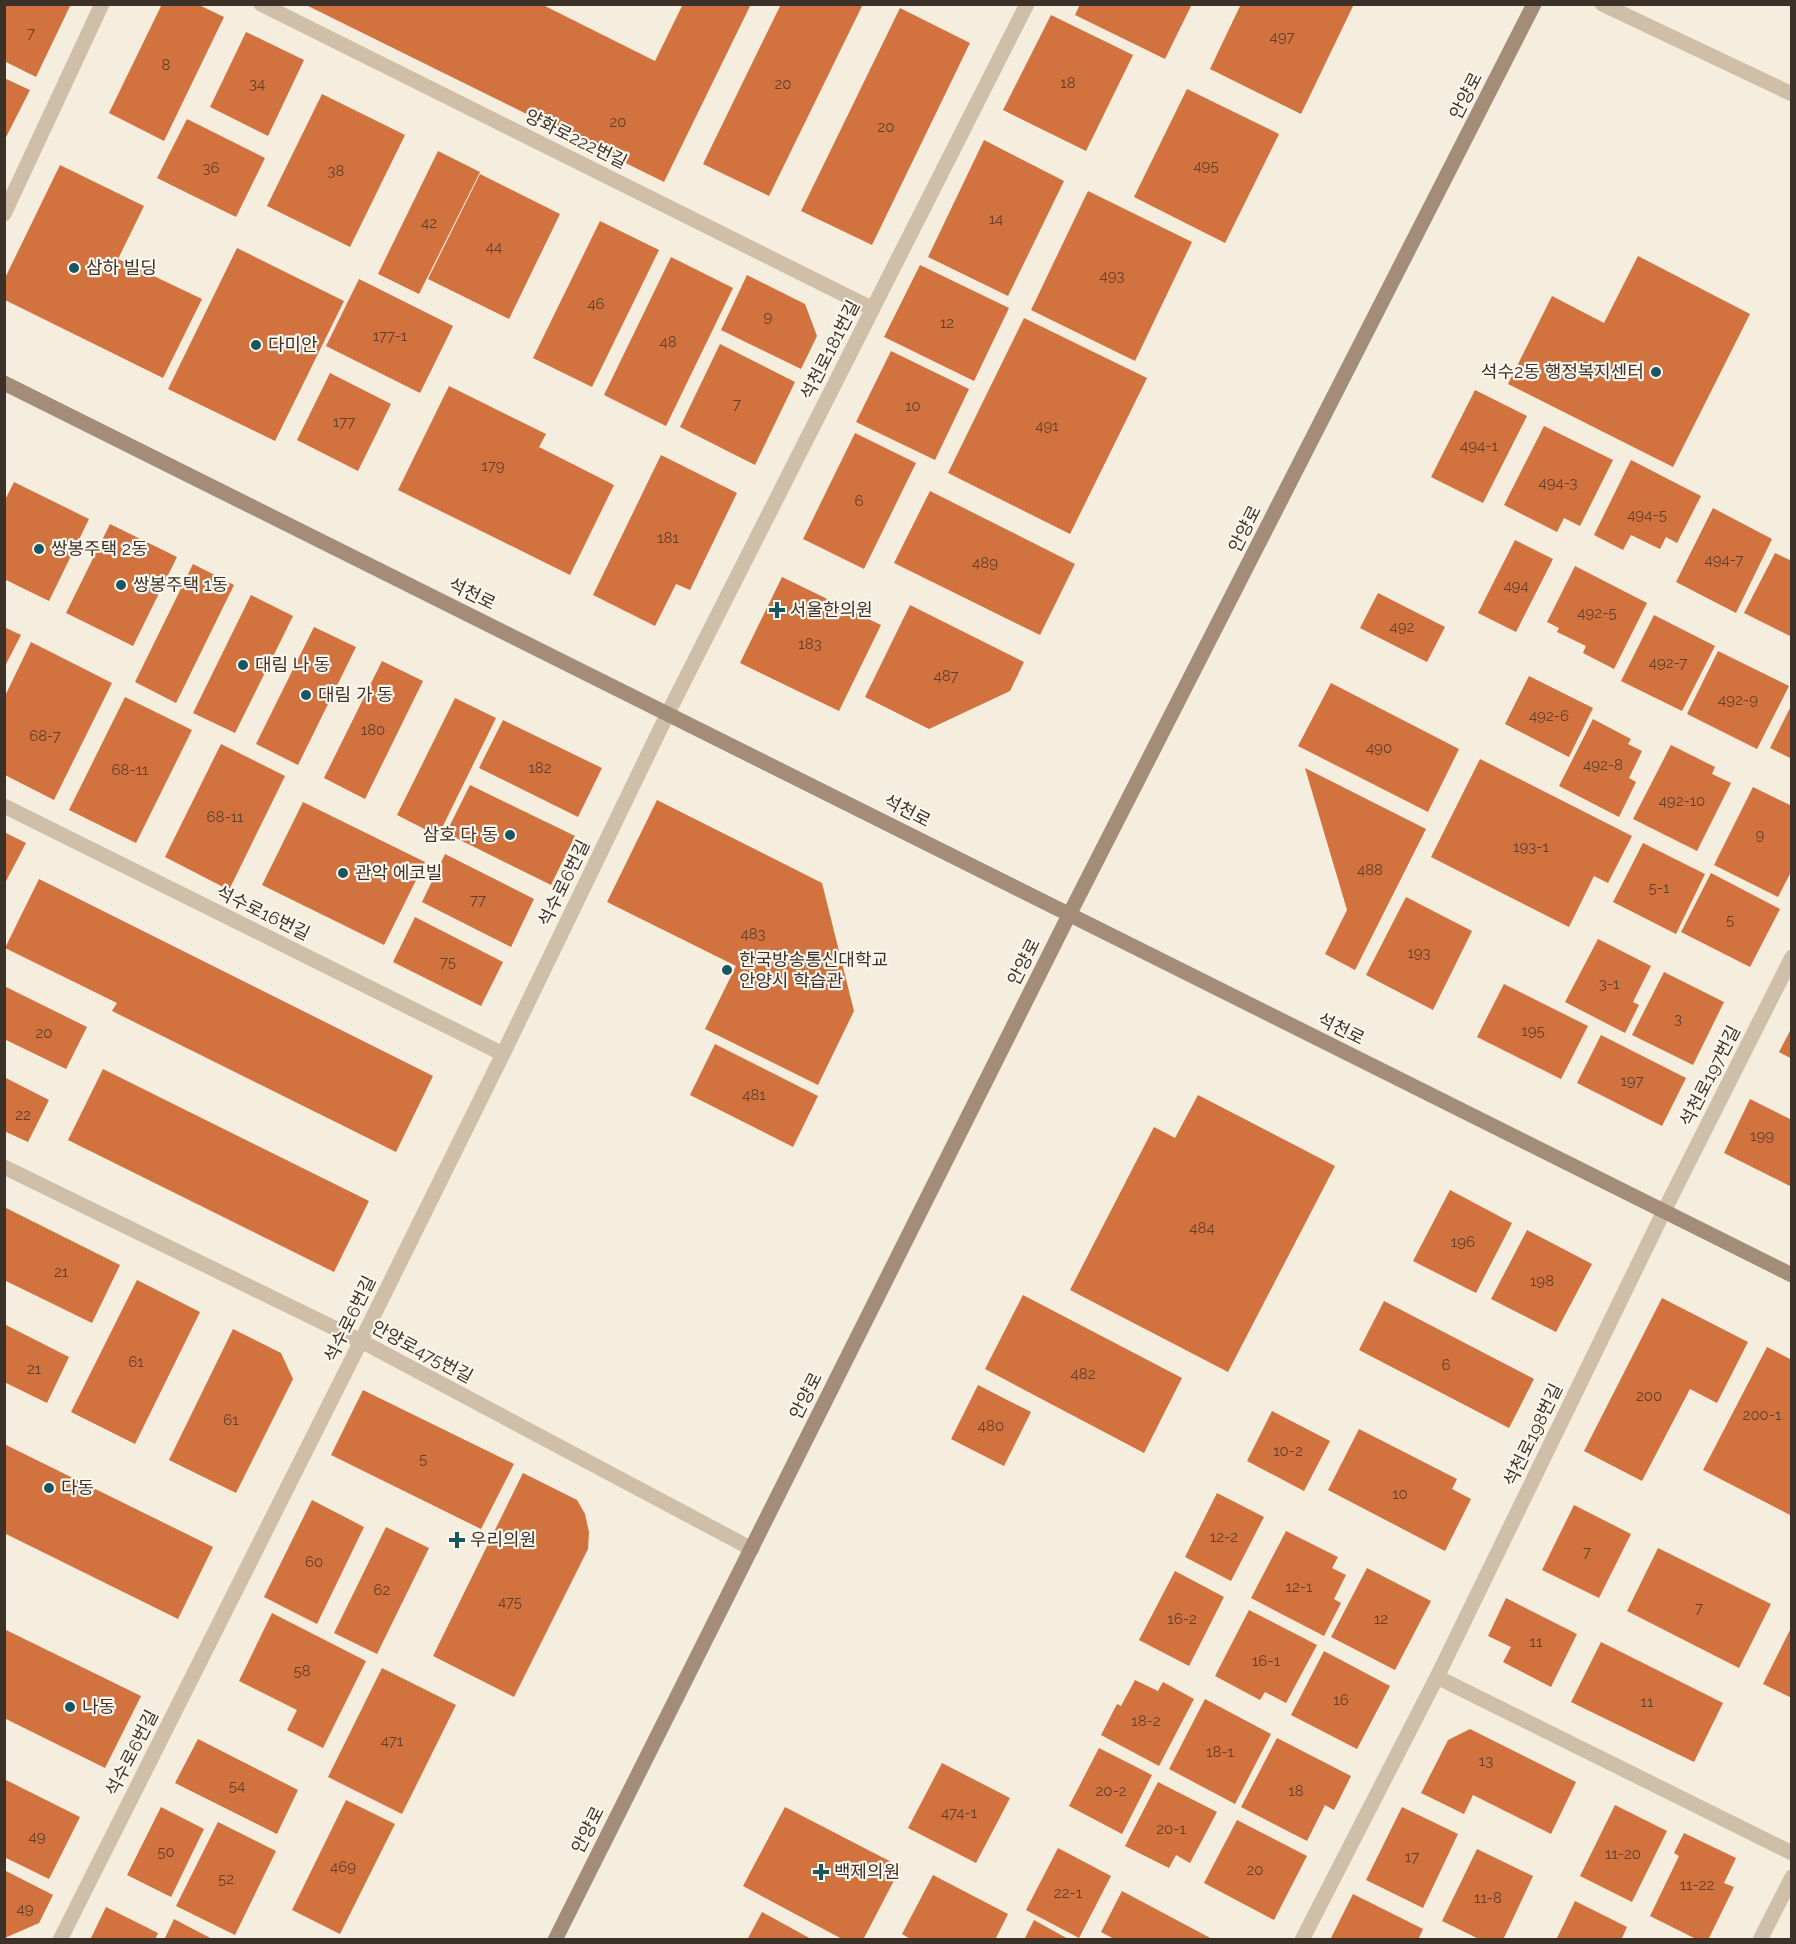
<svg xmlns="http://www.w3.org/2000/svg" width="1796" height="1944" viewBox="0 0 1796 1944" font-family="Raleway,'Noto Sans KR',sans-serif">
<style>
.building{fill:#d2723f}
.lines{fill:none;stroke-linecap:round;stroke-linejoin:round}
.street{stroke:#cfbea8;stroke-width:15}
.secondary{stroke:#a38d79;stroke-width:15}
.poi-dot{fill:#195662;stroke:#fcf6ec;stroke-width:2}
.labels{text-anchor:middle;stroke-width:4.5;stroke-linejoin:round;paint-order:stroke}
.number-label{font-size:15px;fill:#61412e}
.street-label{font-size:18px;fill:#3b3129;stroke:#fcf6ec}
.poi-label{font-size:18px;fill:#3b3129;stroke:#fcf6ec;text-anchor:start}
</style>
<rect width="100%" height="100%" fill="#f5edde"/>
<path class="building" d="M4 4H71L36 77 4 61Z
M162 4H197L224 17 164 141 109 113Z
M304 4H541L655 61 683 4H751L664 182Z
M781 4H863L769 196 703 164Z
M1080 4H1192L1165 59 1075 15Z
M1241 4H1354L1301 114 1210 69Z
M900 8 970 43 872 245 801 211Z
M1051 15 1133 55 1086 151 1003 110Z
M246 32 304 60 268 136 210 107Z
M4 78 30 90 4 141Z
M1187 89 1279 134 1225 243 1134 197Z
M322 94 405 135 350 247 267 206Z
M187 119 265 158 236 217 157 178Z
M984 140 1064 181 1008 296 928 257Z
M438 151 480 172 419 294 378 274Z
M60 165 144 206 118 259 202 299 163 378 5 300V278Z
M480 174 560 214 509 319 428 279Z
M1088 191 1192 242 1135 361 1031 310Z
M600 221 659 250 592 387 533 358Z
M237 248 344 301 275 441 168 389Z
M1638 256 1750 314 1673 467 1508 384 1552 296 1604 323Z
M671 257 733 288 666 426 604 395Z
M920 265 1009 308 974 381 884 337Z
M747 275 805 304 817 336 801 369 721 330Z
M359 279 453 326 420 393 326 346Z
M1024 318 1147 378 1070 534 948 473Z
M720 344 795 382 755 465 680 427Z
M891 351 969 389 935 460 856 422Z
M330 373 391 404 358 471 297 440Z
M449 386 546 434 539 447 614 485 570 575 398 490Z
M1475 390 1527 416 1483 503 1431 477Z
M1544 426 1613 460 1580 526 1564 518 1557 532 1504 505Z
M855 433 916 463 864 569 803 539Z
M661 455 737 493 690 590 676 584 655 626 593 595Z
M1631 460 1701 496 1677 543 1666 537 1660 549 1631 535 1623 550 1594 535Z
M14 482 89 519 49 601 4 579V502Z
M930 491 1075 564 1040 635 894 563Z
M1713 508 1772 539 1736 613 1676 582Z
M110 524 177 557 133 646 66 613Z
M1515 540 1553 559 1516 632 1478 613Z
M1775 553 1792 561V637L1744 613Z
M193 564 234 585 176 703 135 682Z
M1575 566 1647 603 1614 669 1583 653 1586 646 1557 632 1559 628 1547 622Z
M782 577 881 625 839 711 740 663Z
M1378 593 1445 627 1427 662 1360 628Z
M251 595 293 616 235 733 193 713Z
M910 605 1024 662 1010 691 929 729 865 697Z
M1654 615 1715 646 1682 711 1621 681Z
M4 627 21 635 4 668Z
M314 627 356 647 298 765 256 744Z
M31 642 112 683 54 800 5 775V696Z
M1718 651 1789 686 1757 749 1687 714Z
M382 661 423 681 365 799 324 778Z
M1529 676 1593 708 1569 757 1505 724Z
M1331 683 1459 749 1428 812 1298 746Z
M125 697 192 730 136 843 69 810Z
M455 698 496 718 438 836 397 815Z
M1792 704V759L1770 748Z
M1593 719 1631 739 1628 744 1642 751 1629 778 1636 782 1619 817 1559 786Z
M503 720 602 768 578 817 479 768Z
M221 744 285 776 229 890 165 857Z
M1671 745 1715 767 1712 774 1731 783 1697 851 1633 819Z
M1480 759 1632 836 1608 883 1594 876 1569 927 1431 857Z
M1305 768 1426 829 1355 970 1325 954 1347 910Z
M470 785 575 836 551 885 446 833Z
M1753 787 1792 806V870L1778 897 1714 865Z
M657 800 822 883 854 1011 818 1085 705 1029 736 966 607 902Z
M303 802 425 862 384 945 262 885Z
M4 832 26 843 4 885Z
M1643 843 1705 874 1676 934 1613 902Z
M445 854 534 899 511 947 422 902Z
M1711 873 1780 909 1750 967 1681 932Z
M39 879 433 1076 396 1152 112 1011 117 1003 5 948Z
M1406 897 1472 931 1433 1010 1366 975Z
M415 917 503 962 481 1006 393 962Z
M1598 939 1651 966 1633 1002 1639 1005 1625 1033 1565 1002Z
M1664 972 1724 1002 1693 1065 1632 1035Z
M1504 984 1588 1026 1561 1079 1477 1037Z
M4 986 87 1027 66 1069 4 1039Z
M1792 1027V1059L1779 1052Z
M1601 1035 1686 1078 1662 1126 1577 1083Z
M715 1044 818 1096 793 1147 690 1095Z
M103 1069 369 1201 334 1272 68 1140Z
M4 1077 49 1100 28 1142 4 1131Z
M1198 1095 1335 1166 1228 1372 1070 1290 1154 1127 1175 1138Z
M1750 1099 1792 1120V1187L1724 1153Z
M1450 1190 1512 1223 1476 1293 1413 1261Z
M4 1207 120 1265 92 1323 4 1280Z
M1527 1230 1592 1264 1556 1332 1491 1299Z
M137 1280 200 1312 135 1444 71 1412Z
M1023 1295 1182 1378 1144 1453 985 1369Z
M1662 1298 1748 1342 1717 1403 1690 1389 1642 1481 1584 1451Z
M1384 1301 1534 1379 1509 1428 1359 1350Z
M4 1324 69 1357 47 1403 4 1382Z
M233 1329 281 1353 293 1379 236 1493 169 1460Z
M1767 1347 1792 1360V1516L1703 1470Z
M978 1385 1031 1412 1004 1466 951 1439Z
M363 1390 514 1464 481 1529 331 1455Z
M1272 1411 1330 1441 1304 1491 1247 1461Z
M1359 1429 1457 1479 1452 1489 1471 1499 1445 1551 1328 1490Z
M4 1444 213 1547 178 1619 4 1533Z
M523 1473 577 1500 585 1514 589 1532 588 1549 514 1697 433 1656Z
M1217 1493 1264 1517 1231 1581 1185 1557Z
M312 1500 364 1527 317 1624 264 1597Z
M1574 1505 1631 1534 1599 1598 1542 1570Z
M386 1527 429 1548 377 1654 334 1633Z
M1286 1531 1338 1557 1332 1568 1346 1575 1334 1599 1341 1603 1324 1636 1251 1598Z
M1658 1548 1771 1604 1739 1668 1627 1611Z
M1367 1568 1431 1601 1395 1670 1331 1637Z
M1175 1571 1224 1597 1189 1666 1139 1640Z
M1506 1598 1577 1634 1551 1687 1503 1662 1511 1647 1488 1636Z
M1249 1610 1317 1645 1286 1703 1265 1692 1260 1700 1215 1676Z
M272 1613 366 1661 323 1748 287 1730 297 1710 239 1681Z
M1792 1626V1698L1763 1684Z
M4 1629 141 1696 105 1768 4 1718Z
M1601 1642 1723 1703 1694 1762 1571 1702Z
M1324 1651 1390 1686 1357 1749 1291 1715Z
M382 1668 456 1705 402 1814 328 1777Z
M1135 1680 1158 1691 1163 1682 1194 1699 1159 1766 1101 1735 1117 1704 1121 1706Z
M1205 1699 1271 1734 1235 1804 1169 1769Z
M1470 1729 1576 1782 1551 1834 1473 1795 1464 1814 1421 1793 1448 1740Z
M1277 1738 1351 1776 1334 1810 1325 1805 1307 1841 1241 1807Z
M198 1739 298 1790 277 1834 175 1783Z
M1099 1748 1152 1775 1122 1834 1069 1806Z
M942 1763 1010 1798 976 1863 908 1828Z
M4 1779 80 1817 49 1879 4 1857Z
M1158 1782 1217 1812 1190 1863 1176 1855 1169 1868 1125 1846Z
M346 1800 395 1824 340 1934 292 1910Z
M1615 1805 1667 1831 1632 1902 1580 1876Z
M161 1807 204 1829 171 1897 127 1875Z
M785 1807 901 1867 863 1940H844L743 1886Z
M1402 1807 1458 1834 1423 1908 1366 1880Z
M1237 1820 1307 1856 1274 1920 1204 1883Z
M218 1822 276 1851 235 1935 176 1906Z
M1684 1833 1736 1858 1724 1883 1734 1887 1708 1940H1698L1650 1916 1679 1856 1674 1853Z
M1058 1848 1111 1876 1079 1938 1026 1910Z
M1477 1849 1533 1876 1503 1940H1481L1442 1921Z
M4 1870 53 1895 39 1923 7 1937 4 1936Z
M933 1875 1008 1914 995 1940H912L902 1934Z
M1122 1891 1214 1940H1116L1101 1932Z
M1353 1894 1423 1929 1418 1940H1330Z
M1575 1901 1627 1927 1621 1940H1556Z
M106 1907 158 1933 155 1940H90Z
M762 1912 813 1940H747Z
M174 1919 214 1940H164Z
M1034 1920 1070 1940H1024Z"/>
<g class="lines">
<path class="street" d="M261 4 873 309
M1602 4 1792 94
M4 214 102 4
M4 806 503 1054
M4 1167 361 1341 752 1549
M1437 1677 1792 1853
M60 1940 361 1341 503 1054 668 713 1027 4
M1302 1940 1437 1677 1664 1211 1792 957
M1760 1940 1792 1877"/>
<path class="secondary" d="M4 383 1792 1275
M555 1940 1069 915 1534 4"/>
</g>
<g class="poi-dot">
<circle cx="74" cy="268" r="6"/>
<circle cx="256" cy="345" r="6"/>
<circle cx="1656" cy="372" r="6"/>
<circle cx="39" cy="549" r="6"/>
<circle cx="121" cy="585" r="6"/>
<path d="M774 601h6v6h6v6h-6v6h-6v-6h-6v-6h6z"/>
<circle cx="243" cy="665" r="6"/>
<circle cx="306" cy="695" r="6"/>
<circle cx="510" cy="835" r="6"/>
<circle cx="343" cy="873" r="6"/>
<circle cx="727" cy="970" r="6"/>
<circle cx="49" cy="1488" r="6"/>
<path d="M454 1531h6v6h6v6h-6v6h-6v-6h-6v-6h6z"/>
<circle cx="70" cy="1707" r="6"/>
<path d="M818 1863h6v6h6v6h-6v6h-6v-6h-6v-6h6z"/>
</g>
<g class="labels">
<g class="number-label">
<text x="31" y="38">7</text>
<text x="1282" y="42">497</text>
<text x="166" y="70">8</text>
<text x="1068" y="88">18</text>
<text x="257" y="89">34</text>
<text x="783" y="89">20</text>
<text x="618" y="127">20</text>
<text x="886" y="132">20</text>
<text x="1206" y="171">495</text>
<text x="211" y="173">36</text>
<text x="336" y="176">38</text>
<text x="996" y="224">14</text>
<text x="429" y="228">42</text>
<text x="494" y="252">44</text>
<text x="1112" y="281">493</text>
<text x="596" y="309">46</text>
<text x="768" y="322">9</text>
<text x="947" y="328">12</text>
<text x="390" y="341">177-1</text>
<text x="668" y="347">48</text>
<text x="737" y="409">7</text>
<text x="913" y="411">10</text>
<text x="344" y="427">177</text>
<text x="1047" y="431">491</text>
<text x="1479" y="451">494-1</text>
<text x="493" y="471">179</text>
<text x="1558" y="488">494-3</text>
<text x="859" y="506">6</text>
<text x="1647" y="520">494-5</text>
<text x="668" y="543">181</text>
<text x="1724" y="565">494-7</text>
<text x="985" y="568">489</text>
<text x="1516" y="591">494</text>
<text x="1597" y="618">492-5</text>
<text x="1402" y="632">492</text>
<text x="810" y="649">183</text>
<text x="1668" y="668">492-7</text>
<text x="946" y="681">487</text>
<text x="1738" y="705">492-9</text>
<text x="1549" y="721">492-6</text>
<text x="373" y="735">180</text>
<text x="45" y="741">68-7</text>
<text x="1379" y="753">490</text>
<text x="1603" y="770">492-8</text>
<text x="540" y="773">182</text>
<text x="130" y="775">68-11</text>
<text x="1682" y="806">492-10</text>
<text x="225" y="822">68-11</text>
<text x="1760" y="840">9</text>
<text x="1531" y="852">193-1</text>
<text x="1370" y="875">488</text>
<text x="1659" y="893">5-1</text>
<text x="478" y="905">77</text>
<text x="1730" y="925">5</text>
<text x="753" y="939">483</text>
<text x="1419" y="958">193</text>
<text x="448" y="967">75</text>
<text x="1609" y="989">3-1</text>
<text x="1678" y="1024">3</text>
<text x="1533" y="1036">195</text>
<text x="44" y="1038">20</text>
<text x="1632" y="1086">197</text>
<text x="754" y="1100">481</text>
<text x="23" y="1120">22</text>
<text x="1762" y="1141">199</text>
<text x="1202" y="1233">484</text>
<text x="1463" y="1247">196</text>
<text x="61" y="1277">21</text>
<text x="1542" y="1286">198</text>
<text x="136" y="1367">61</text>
<text x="1446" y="1370">6</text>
<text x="34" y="1374">21</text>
<text x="1083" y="1379">482</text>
<text x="1649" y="1401">200</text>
<text x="1762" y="1420">200-1</text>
<text x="231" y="1425">61</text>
<text x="991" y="1431">480</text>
<text x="1288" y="1456">10-2</text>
<text x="423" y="1464">5</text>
<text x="1400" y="1499">10</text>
<text x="1224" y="1542">12-2</text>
<text x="1587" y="1557">7</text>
<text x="314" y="1567">60</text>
<text x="1299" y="1592">12-1</text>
<text x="382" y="1595">62</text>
<text x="510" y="1607">475</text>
<text x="1699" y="1613">7</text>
<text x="1182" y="1624">16-2</text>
<text x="1381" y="1624">12</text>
<text x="1536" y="1647">11</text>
<text x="1266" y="1666">16-1</text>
<text x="302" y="1676">58</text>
<text x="1341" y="1705">16</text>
<text x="1647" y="1707">11</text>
<text x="1146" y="1726">18-2</text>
<text x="392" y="1746">471</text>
<text x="1220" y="1757">18-1</text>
<text x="1486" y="1766">13</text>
<text x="237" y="1791">54</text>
<text x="1111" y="1796">20-2</text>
<text x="1296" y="1796">18</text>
<text x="959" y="1818">474-1</text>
<text x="1171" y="1834">20-1</text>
<text x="37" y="1842">49</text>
<text x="166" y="1857">50</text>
<text x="1623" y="1859">11-20</text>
<text x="1412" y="1862">17</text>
<text x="343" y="1872">469</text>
<text x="1255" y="1875">20</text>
<text x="226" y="1884">52</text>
<text x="1697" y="1890">11-22</text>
<text x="1068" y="1898">22-1</text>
<text x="1488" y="1903">11-8</text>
<text x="25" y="1914">49</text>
</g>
<g class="street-label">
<text transform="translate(1466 96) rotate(-63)" y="6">안양로</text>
<text transform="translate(576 139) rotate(26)" y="6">양화로222번길</text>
<text transform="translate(830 350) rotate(-63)" y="6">석천로181번길</text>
<text transform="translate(1245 529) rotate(-63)" y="6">안양로</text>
<text transform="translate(472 594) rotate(26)" y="6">석천로</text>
<text transform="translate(907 811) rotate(27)" y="6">석천로</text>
<text transform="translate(564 883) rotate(-64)" y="6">석수로6번길</text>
<text transform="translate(263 913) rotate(26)" y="6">석수로16번길</text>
<text transform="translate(1024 962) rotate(-63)" y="6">안양로</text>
<text transform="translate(1341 1029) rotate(26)" y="6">석천로</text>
<text transform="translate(1710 1076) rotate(-63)" y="6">석천로197번길</text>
<text transform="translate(350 1319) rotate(-64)" y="6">석수로6번길</text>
<text transform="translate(422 1352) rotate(28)" y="6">안양로475번길</text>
<text transform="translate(806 1396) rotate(-63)" y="6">안양로</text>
<text transform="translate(1533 1435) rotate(-64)" y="6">석천로198번길</text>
<text transform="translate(132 1753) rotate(-63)" y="6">석수로6번길</text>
<text transform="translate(588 1830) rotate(-63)" y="6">안양로</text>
</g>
<g class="poi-label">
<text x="86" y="274">삼하 빌딩</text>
<text x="268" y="351">다미안</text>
<text x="1644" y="378" text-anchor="end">석수2동 행정복지센터</text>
<text x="51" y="555">쌍봉주택 2동</text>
<text x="133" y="591">쌍봉주택 1동</text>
<text x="790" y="616">서울한의원</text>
<text x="255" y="671">대림 나 동</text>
<text x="318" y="701">대림 가 동</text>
<text x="498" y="841" text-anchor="end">삼호 다 동</text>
<text x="355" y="879">관악 에코빌</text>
<text x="739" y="966">한국방송통신대학교<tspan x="739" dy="21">안양시 학습관</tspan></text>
<text x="61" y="1494">다동</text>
<text x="470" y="1546">우리의원</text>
<text x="82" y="1713">나동</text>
<text x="834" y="1878">백제의원</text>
</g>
</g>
<rect width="1796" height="1944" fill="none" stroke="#3b3129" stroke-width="12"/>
</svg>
